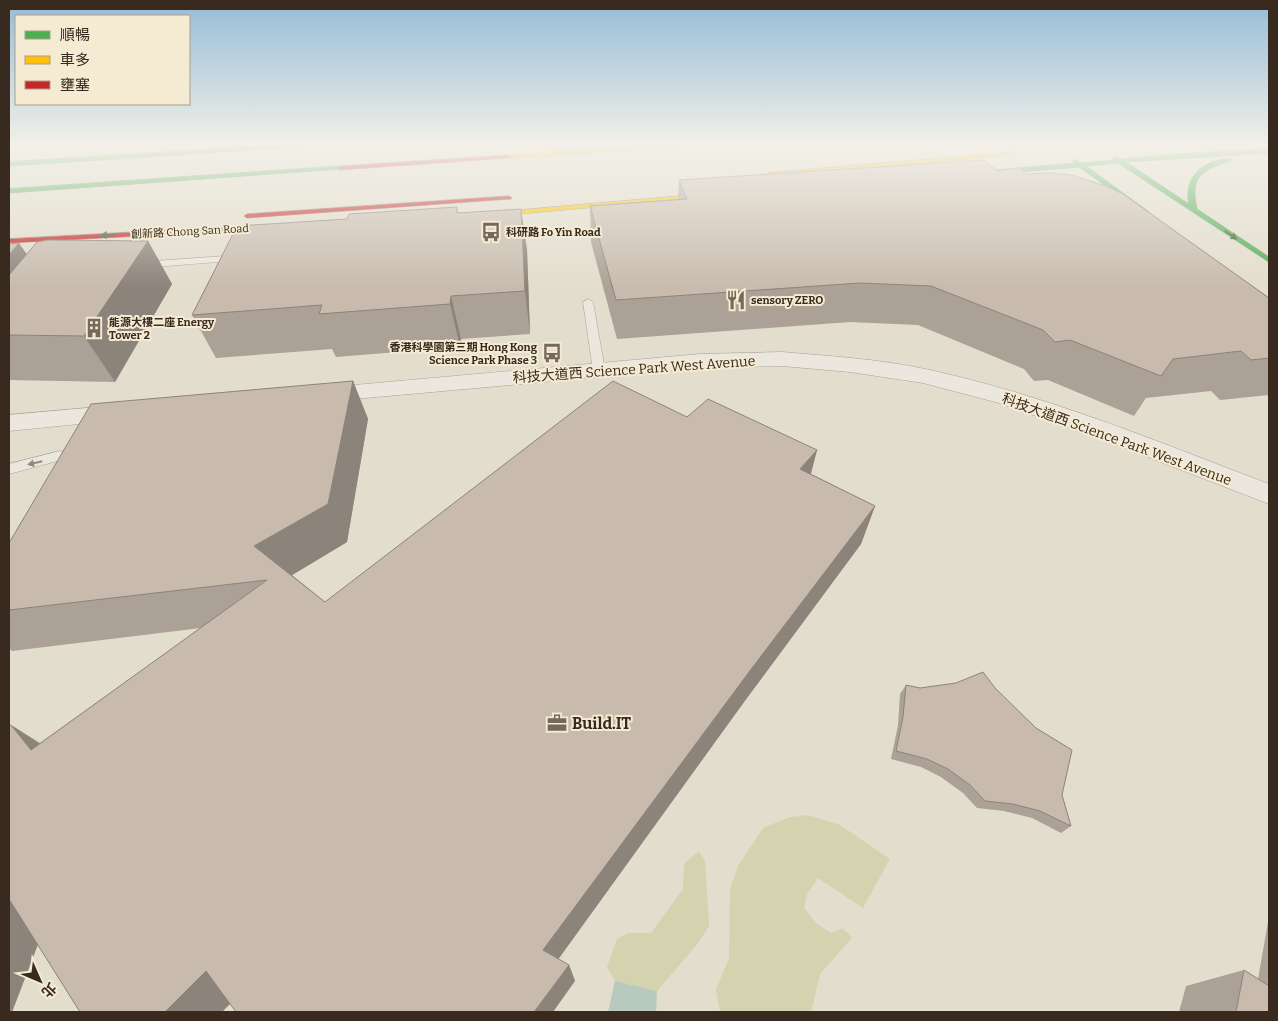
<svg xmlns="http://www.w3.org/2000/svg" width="1278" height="1021" viewBox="0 0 1278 1021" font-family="Bitter,'Noto Sans TC',serif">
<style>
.green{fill:#d3d3af}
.water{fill:#b8c9be}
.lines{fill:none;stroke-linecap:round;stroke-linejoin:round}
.lane-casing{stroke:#a9a296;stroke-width:1}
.street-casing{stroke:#a9a296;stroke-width:1}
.fast-casing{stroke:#989186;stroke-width:1}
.slow-casing{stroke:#989186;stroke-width:1}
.jam-casing{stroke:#989186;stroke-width:1}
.lane{fill:#ece7de;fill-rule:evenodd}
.street{fill:#ece7de;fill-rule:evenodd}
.fast{fill:#4caf50;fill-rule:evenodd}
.slow{fill:#ffc107;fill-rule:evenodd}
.jam{fill:#c62828;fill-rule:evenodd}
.wall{fill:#aca196}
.shaded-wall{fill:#8c837a}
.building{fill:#c8bbae;stroke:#8c837a}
.oneway{fill:#405f32}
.oneway2{fill:#92887e}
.labels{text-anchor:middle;stroke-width:4;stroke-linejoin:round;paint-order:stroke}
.far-street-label{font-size:11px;fill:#382a1e;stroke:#f5ebd3}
.far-poi-label{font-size:11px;font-weight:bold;fill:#382a1e;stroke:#f5ebd3;text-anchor:start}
.street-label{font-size:14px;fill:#382a1e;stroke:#f5ebd3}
.near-poi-label{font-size:16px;font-weight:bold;fill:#382a1e;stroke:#f5ebd3;text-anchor:start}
</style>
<rect width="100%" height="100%" fill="#e3ddcd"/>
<path class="green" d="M808 815 840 825 890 859 863 908 818 878 807 894 804 908 816 923 831 933 843 928 852 938 820 974 811 1012H720L716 989 729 958 730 889 738 866 763 828 790 817Z
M699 851 705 861 709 926 699 942 657 991 615 981 607 967 617 939 628 933H651L683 889 684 864Z"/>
<path class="water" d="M615 981 657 991 656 1012H608Z"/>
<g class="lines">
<defs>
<path id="lane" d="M240 255 244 256V260L141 268 136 265 141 262Z
M588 299 593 302 605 370 599 374 593 370 583 302Z
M60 451 65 453 67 456 65 459 9 474V464Z"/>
<path id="street" d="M782 352C829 356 878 359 925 369 1043 394 1156 441 1269 484V504L1104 440 999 403 923 383 850 372 782 366 700 368 321 402 313 400 309 395 313 390 321 388 700 354Z
M121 405 129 407 133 413 129 419 9 431V415Z"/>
<path id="fast" d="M274 145H304L301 147 9 166V162Z
M1269 149V153L1126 162 1189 204C1183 177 1204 158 1231 159V161C1201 170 1190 176 1197 209L1269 257V262L1118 163 1086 166 1149 212V214H1145L1079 167 985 175 982 173 985 171 1074 163 1072 161 1075 159 1081 163 1114 160 1112 158 1115 156 1121 159 1188 153Z
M340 166 342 167V169L9 193V189Z
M272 225 276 227 275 229 192 233 188 231 192 229Z"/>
<path id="slow" d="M654 145H682L679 147 509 159 506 157 509 155Z
M1012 152 1014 153V155L768 177 765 175 768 173Z
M716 193 719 195 718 196 485 217 482 215 485 213Z"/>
<path id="jam" d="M509 155 512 157 511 158 340 170 337 168 340 166Z
M509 196 512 198 511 199 247 218 244 216 247 214Z
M192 229 196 231 195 233 9 243V239Z"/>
</defs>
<use href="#lane" class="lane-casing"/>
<use href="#street" class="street-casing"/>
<use href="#fast" class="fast-casing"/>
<use href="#slow" class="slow-casing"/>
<use href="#jam" class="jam-casing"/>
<use href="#lane" class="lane"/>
<use href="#street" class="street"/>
<use href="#fast" class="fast"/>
<use href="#slow" class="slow"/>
<use href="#jam" class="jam"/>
</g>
<path class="wall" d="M998 171 1027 174 1269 298V395L1220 400 1211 391 1146 398 1134 416 1048 380 1034 381 1024 369 918 325 850 322 617 339 591 242 590 206 678 199 679 180Z
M457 207 458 213 527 249 530 334 461 339 460 347 336 357 332 349 216 358 192 315 347 219Z
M148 241 172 284 115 382 9 380V244L27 254Z
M353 381 368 419 347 542 292 575 325 602 687 417 817 450 811 474 875 506 861 544 744 702 558 959 569 965 575 981 230 1004 222 1012H80L38 945 12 1012H9L11 725 40 743 201 628 12 651 9 648V543Z
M906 685 1062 795 1071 826 1061 833 1032 818 1004 811 977 808 963 793 941 777 921 767 891 759 898 725 900 694Z
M1269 916V1012H1179L1186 986 1244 970 1258 979Z"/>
<path class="shaded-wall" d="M521 209 527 249 530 334 525 291Z
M148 241 172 284 115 382 84 336Z
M19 243 49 286 9 335V255Z
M451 296 461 339 460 347 450 304Z
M353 381 368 419 347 542 279 583 254 546Z
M817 450 807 488 800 469Z
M875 506 861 544 744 702 552 968 543 950 752 668Z
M11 725 59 756 31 750Z
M9 886 53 904 12 1012H9Z
M569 965 575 981 553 1012H534Z
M206 971 246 987 222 1012H165Z"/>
<path class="building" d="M984 160 998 171 1020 168 1027 174 1050 173 1071 175 1106 186 1123 194 1269 298V358L1251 360 1241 351 1173 359 1161 376 1070 340 1055 342 1043 330 931 286 860 283 616 300 590 206 687 199 679 180Z
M457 207V213L521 209 525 291 451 296 450 304 319 314 322 305 192 315 237 226 347 219 349 214Z
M48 240 148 241 84 336 9 335V275L37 242Z
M19 243 9 255V244Z
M353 381 328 504 254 546 325 602 613 381 687 417 708 399 817 450 800 469 875 506 752 668 543 950 569 965 534 1012H236L206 971 165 1012H80L9 899V726L11 725 31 750 267 580 9 610V543L91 404Z
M983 672 995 688 1036 728 1072 750 1062 795 1071 826 1040 811 1013 804 985 801 970 785 948 769 927 759 896 751 903 717 906 685 920 688 956 683Z
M1244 970 1269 986V1012H1236Z"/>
<defs><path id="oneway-solid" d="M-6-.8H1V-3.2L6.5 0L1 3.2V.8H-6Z" transform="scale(1.25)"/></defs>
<g class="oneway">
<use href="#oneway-solid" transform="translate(108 235) rotate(177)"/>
<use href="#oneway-solid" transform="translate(1231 235) rotate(34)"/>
</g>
<use class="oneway2" href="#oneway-solid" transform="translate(35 463) rotate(167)"/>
<linearGradient id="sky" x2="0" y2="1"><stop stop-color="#95bcd7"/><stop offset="0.5" stop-color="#f2f0e8"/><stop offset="1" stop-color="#f2f0e8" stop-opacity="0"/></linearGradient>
<rect width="1278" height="288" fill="url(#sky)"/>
<defs>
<symbol id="bus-bare" viewBox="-9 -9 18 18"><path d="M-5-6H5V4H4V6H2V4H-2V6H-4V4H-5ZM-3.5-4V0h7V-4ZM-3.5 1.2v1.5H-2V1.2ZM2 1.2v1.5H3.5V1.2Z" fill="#74695b" stroke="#f5ebd3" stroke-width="2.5" paint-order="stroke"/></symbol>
<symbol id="restaurant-bare" viewBox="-9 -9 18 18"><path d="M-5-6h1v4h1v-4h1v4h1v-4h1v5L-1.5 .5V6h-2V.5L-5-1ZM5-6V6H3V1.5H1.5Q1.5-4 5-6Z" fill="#74695b" stroke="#f5ebd3" stroke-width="2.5" paint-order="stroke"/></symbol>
<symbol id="building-bare" viewBox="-9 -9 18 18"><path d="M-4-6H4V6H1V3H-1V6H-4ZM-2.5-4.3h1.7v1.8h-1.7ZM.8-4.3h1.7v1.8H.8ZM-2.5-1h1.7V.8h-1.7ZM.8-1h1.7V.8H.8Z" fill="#74695b" stroke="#f5ebd3" stroke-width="2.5" paint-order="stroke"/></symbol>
<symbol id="office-bare" viewBox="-9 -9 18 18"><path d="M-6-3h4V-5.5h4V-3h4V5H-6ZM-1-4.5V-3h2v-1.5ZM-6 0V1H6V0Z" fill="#74695b" stroke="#f5ebd3" stroke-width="2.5" paint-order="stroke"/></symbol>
</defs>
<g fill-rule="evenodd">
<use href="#bus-bare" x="477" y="218" width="28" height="28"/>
<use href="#restaurant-bare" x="722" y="286" width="28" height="28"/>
<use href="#building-bare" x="80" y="314" width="28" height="28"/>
<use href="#bus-bare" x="538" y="339" width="28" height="28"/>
<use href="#office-bare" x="543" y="709" width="28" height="28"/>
</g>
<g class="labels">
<g class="far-street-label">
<text transform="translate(190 231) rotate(-3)" y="4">創新路 Chong San Road</text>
</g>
<g class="far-poi-label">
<text x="506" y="236">科研路 Fo Yin Road</text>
<text x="751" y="304">sensory ZERO</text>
<text x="109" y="326">能源大樓二座 Energy<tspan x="109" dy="13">Tower 2</tspan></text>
<text x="537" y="351" text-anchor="end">香港科學園第三期 Hong Kong<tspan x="537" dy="13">Science Park Phase 3</tspan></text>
</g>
<g class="street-label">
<text transform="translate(634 369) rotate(-4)" y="5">科技大道西 Science Park West Avenue</text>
<text transform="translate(1117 439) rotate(20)" y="5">科技大道西 Science Park West Avenue</text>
</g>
<g class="near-poi-label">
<text x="572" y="729">Build.IT</text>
</g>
</g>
<rect width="1278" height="1021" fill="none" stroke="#382a1e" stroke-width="20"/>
<rect x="15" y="15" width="175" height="90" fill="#f5ebd3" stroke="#a99e8b"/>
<rect x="25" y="31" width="25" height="8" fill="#4caf50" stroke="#a99e8b"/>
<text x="60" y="40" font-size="15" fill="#382a1e">順暢</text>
<rect x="25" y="56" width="25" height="8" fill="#ffc107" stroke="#a99e8b"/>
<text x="60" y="65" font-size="15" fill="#382a1e">車多</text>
<rect x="25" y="81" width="25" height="8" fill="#c62828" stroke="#a99e8b"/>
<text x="60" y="90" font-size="15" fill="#382a1e">壅塞</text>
<g transform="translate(40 981) rotate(135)" stroke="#f5ebd3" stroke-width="4" paint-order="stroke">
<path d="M0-4L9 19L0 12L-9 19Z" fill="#382a1e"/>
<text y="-8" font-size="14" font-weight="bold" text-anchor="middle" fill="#382a1e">北</text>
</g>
</svg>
